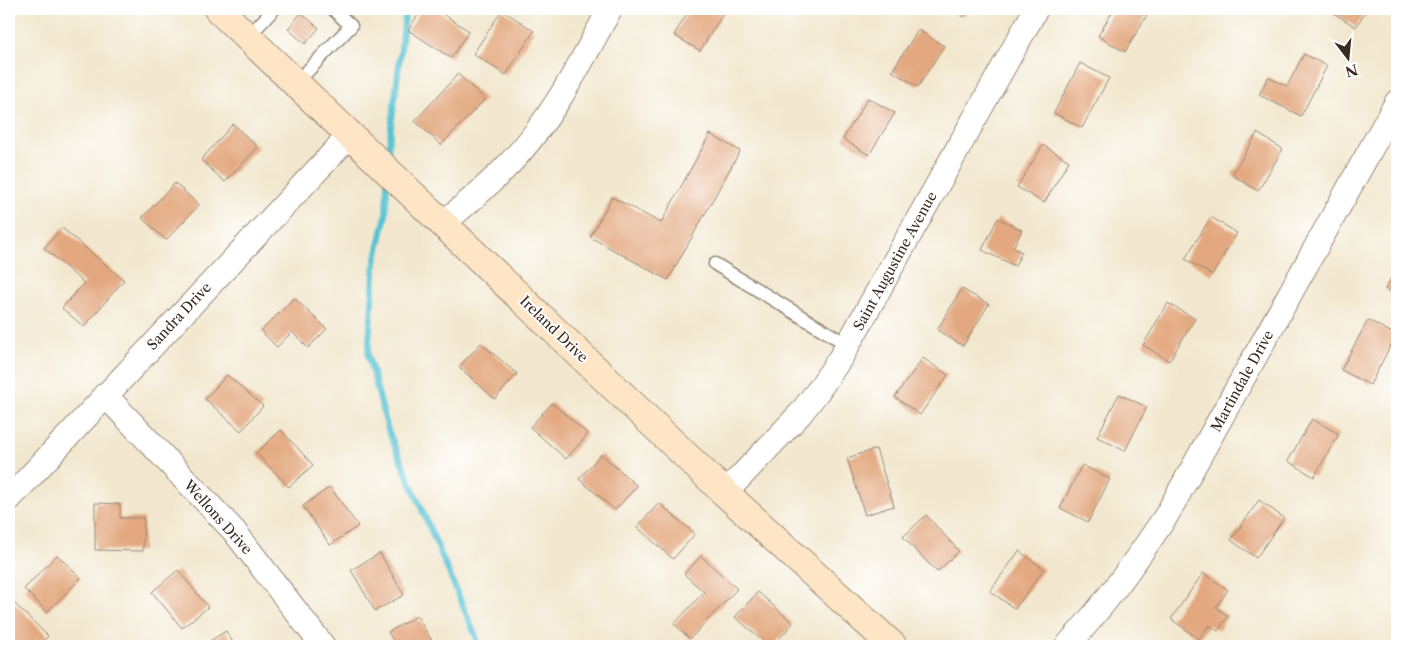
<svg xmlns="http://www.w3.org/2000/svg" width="1406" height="655" viewBox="0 0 1406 655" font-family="'Libre Caslon Text',serif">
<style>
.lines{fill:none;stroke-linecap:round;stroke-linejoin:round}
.stream{stroke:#59c3d4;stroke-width:6}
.building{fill:#e3a87f}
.lane-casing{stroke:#968876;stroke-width:15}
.street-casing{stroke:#968876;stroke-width:26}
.secondary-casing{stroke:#968876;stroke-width:30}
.lane{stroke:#fff;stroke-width:12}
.street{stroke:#fff;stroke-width:24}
.secondary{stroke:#fde5c5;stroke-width:28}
.labels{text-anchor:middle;stroke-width:4;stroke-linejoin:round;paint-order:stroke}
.street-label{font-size:14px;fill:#3b2a1e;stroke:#fff}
</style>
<rect width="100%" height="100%" fill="#fff"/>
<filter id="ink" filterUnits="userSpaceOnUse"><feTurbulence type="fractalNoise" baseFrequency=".02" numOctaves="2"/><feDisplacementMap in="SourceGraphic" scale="10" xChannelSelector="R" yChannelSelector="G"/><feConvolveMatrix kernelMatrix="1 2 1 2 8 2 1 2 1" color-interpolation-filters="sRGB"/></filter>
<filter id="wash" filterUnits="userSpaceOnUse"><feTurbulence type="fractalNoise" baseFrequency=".0096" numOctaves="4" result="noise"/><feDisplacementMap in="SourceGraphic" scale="20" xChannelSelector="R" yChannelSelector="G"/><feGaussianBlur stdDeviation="1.12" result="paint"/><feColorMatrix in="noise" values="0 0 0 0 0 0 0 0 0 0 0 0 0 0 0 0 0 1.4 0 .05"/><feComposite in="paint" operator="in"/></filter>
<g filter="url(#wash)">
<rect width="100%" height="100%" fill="#f2e7ce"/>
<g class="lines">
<path class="stream" d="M387 160 406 9
M387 183 386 215 375 262 368 355 388 430 480 646"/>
</g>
<g id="blocks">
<path class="building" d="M422 9H435L469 31 451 58 408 30Z
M690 9H726L700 51 674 35Z
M951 9H969L964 17Z
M1114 9 1150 10 1125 52 1098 36Z
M1331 9H1367L1356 27 1330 11Z
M502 10 534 31 506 75 473 54Z
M301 13 319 28 305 44 288 29Z
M918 30 944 46 918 87 892 71Z
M1304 54 1327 66 1301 116 1259 95 1268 77 1287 86Z
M1080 63 1109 78 1082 128 1054 113Z
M458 74 485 99 441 145 415 121Z
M868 98 895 113 869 155 843 139Z
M233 124 258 147 225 182 201 160Z
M1257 133 1283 149 1258 191 1232 175Z
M710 134 740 151 668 280 590 237 612 197 661 223Z
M1043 145 1069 161 1044 203 1017 187Z
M175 183 199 205 166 240 142 218Z
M1211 217 1237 233 1212 275 1185 259Z
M998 218 1022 230 1013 248 1022 252 1015 266 982 250Z
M62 228 124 280 84 327 62 308 84 283 44 248Z
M1397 268V296L1385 289Z
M962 289 989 304 963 346 937 330Z
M294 298 327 329 308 348 292 332 277 347 261 331Z
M1168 303 1195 319 1169 361 1143 345Z
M1368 320 1396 335 1370 385 1341 370Z
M481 343 517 374 495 399 459 367Z
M923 358 948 375 920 415 895 397Z
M227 375 263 406 241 431 205 399Z
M1119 394 1147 407 1125 451 1097 437Z
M552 403 588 434 566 459 530 427Z
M1312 419 1339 434 1314 477 1288 461Z
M281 430 313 465 289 487 256 453Z
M876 449 894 506 865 515 847 458Z
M601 454 637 486 615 510 579 479Z
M1082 465 1110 479 1088 522 1060 508Z
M330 487 358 526 330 545 303 506Z
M1259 500 1284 518 1256 558 1231 540Z
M95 503 120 504V518H144L143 551 95 550Z
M659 503 695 534 673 559 637 527Z
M926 515 959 551 937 572 903 537Z
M1019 551 1044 569 1015 609 990 591Z
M380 553 404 595 375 611 351 570Z
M57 555 81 578 47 612 24 589Z
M701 556 737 589 690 639 674 624 704 592 684 574Z
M178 570 208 607 182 628 152 592Z
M1203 573 1228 590 1216 607 1228 616 1218 631 1209 625 1199 639 1171 619Z
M758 592 793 623 773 646H769L735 617Z
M14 603 48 636 39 646 15 645 9 646V608Z
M417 616 435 646H396L388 632Z
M226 631 235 646H202Z"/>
</g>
</g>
<g filter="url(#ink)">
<use href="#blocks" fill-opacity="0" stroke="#968876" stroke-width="1"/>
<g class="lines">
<defs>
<path id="lane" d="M248 37 274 9
M296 83 351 26 333 9
M715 264 848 345"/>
<path id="street" d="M443 223C467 204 490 184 511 162 553 118 581 62 610 9
M105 395 234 531 323 646
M725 493 800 414 818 391 841 357 1036 9
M9 499 350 135
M1067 646C1104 606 1135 562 1166 516L1397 102"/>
<path id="secondary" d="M218 9 725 493 893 646"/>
</defs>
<use href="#lane" class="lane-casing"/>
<use href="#street" class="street-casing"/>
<use href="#secondary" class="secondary-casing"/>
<use href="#lane" class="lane"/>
<use href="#street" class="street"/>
<use href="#secondary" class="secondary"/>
</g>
</g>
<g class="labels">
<g class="street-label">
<text transform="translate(895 261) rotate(-61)" y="5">Saint Augustine Avenue</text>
<text transform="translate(179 316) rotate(-47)" y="5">Sandra Drive</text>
<text transform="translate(554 329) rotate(44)" y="5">Ireland Drive</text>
<text transform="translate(1242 381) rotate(-61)" y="5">Martindale Drive</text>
<text transform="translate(218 517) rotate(48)" y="5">Wellons Drive</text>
</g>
</g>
<rect width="1406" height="655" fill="none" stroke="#fff" stroke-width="30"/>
<g transform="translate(1348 58) rotate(164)" stroke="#ffffff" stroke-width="4" paint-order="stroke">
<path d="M0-4L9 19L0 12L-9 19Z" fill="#3b2a1e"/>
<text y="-8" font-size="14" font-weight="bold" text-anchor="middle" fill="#3b2a1e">N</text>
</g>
</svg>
